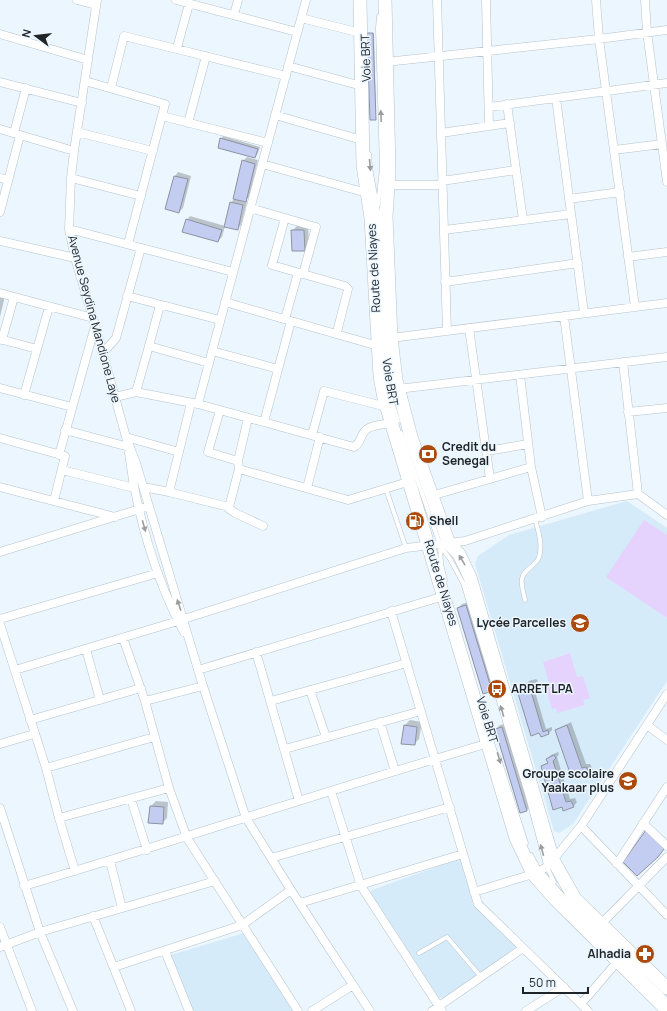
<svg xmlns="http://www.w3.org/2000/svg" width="667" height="1011" viewBox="0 0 667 1011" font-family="Manrope,sans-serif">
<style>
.built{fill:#d6ebf9}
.green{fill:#e6d3fd}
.shadow{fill:#0003}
.building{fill:#c3cdf1;stroke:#8f93a0}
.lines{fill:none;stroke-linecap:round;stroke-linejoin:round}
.service-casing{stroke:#b6c3cc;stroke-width:5}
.minor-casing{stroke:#b6c3cc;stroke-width:9}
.primary-casing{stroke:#b6c3cc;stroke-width:14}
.service{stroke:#fff;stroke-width:4}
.minor{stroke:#fff;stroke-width:8}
.primary{stroke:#fff;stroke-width:13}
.oneway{fill:#9a9c9e}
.labels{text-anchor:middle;stroke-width:3;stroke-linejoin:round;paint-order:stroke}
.street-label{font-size:12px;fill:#1f2428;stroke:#ebf6fe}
.poi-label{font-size:12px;font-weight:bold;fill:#1f2428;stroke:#ebf6fe;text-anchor:start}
</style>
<rect width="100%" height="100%" fill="#ebf6fe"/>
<path class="built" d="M627 501 667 528V681L573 824 559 833 554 831 475 564 478 556 509 535Z
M458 859 462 861 473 901 518 947 444 998H439L370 893 372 890Z
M244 933 294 1011H193L171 955Z"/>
<path class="green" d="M644 520 667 535V618L606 577Z
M570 653 577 677 583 676 590 698 583 700 585 705 557 713 556 708 552 709 546 688 550 687 543 662Z"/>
<path class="shadow" d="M369 33H374L376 119Z
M223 136 260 147 257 155 255 157 221 139Z
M247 157 258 160 249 197 245 201 247 202 241 225 237 229 231 203 234 199 243 161Z
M178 172 191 176 183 208 179 212 166 209 175 176Z
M190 216 225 226 222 237 218 241 187 220Z
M308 225 309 245 304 250 292 231 297 226Z
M0 295 5 296 0 317Z
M469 602 495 686 491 690 458 608 462 604Z
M536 679 538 681 533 685 546 729 552 727V730L549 733 541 736 518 690 526 686 529 681Z
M410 720 422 722 419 739 414 744 403 743 405 725Z
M571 722 586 764H590L593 770 589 773 578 770 556 730Z
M506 724 530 807 527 810 496 729 500 725Z
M558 752 559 754 557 757 570 799 575 798 577 802 574 806 564 810 542 766 548 762 547 759 551 755Z
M156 801 168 802 167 818 162 823 151 806Z"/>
<path class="building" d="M367 33H373L376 120H370Z
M220 138 258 149 255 158 218 148Z
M242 160 255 164 246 202 233 199Z
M174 176 188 179 179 213 165 209Z
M230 202 243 205 238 230 224 227Z
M186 219 222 230 218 242 182 232Z
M291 230H304L305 251H292Z
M466 605 492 691 483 694 457 608Z
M532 682 535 685 530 688 543 732 548 730 549 734 541 737 539 733 531 736 517 690 525 688V684Z
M404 725 417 727 415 745 401 744Z
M567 725 582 768 586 767 590 774 581 778 577 771 570 773 555 730Z
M502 727 527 811 520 813 495 729Z
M554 755 556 758 553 761 566 802 571 801 574 807 563 811 562 807 553 810 541 766 548 763 546 759Z
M150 806 164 807 163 824 148 823Z
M646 830 664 849 658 857 637 876 623 862Z"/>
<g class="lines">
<defs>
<path id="service" d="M369 154 370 168 378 211 387 370 390 395 398 421
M378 205 382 168 378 28 379 16
M401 433 440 545 441 564 445 580
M386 489 406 548
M441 547 450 559 463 583 528 797 546 865 554 882
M525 600C522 585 517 577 531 567 534 564 538 561 539 557 543 545 538 530 535 519
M498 756 526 843
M531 855 538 868 577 911 667 1000
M419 953 447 937 481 977"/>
<path id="minor" d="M77 0 96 5
M97 0 74 151 71 178 69 229 75 258 95 325 126 437 136 463 203 686 246 818 291 890 370 1011
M176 0 297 32
M437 0 447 331
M486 0 489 126
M596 0 599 39 635 307
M645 0 647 32 667 182
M234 15 238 0
M301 18 361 33
M0 34 88 60
M177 48 189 4
M386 62 599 39 667 30
M288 66 362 86
M85 81 165 104 128 244
M0 82 82 103
M111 88 124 36 286 76
M556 98 584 313
M507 104 523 220
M489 107 667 83
M275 115 362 140
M162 116 268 143
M188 123 206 56
M0 129 74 151
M77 132 153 151
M14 133 26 88
M441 133 510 123
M614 150 662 144
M262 164 367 193
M0 178 8 180
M71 178 141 196
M442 181 516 170
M388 185H442
M569 199 620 192
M250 208 316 227 303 274 272 265 285 218
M0 212 20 135
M69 229 233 272
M444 230 571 214
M0 241 75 258
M628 257 667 252
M303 274 345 286 348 289 337 332
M445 282 578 263
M0 293 93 318
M127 296 220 320
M225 302 378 346
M564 316 588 501
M285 319 298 273
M469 328 490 479
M391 338 667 303
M0 339 37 349
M2 340 14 297
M149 346 160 305
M212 351 278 369
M103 353 116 338 141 248
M623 362 638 494
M520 375 531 467 542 517
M0 388 72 407
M398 389 667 357
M136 392 198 404 354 447C361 444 360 434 367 429 372 425 385 424 392 423
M24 395 49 307
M115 397 136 392 149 346 209 363
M198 404 306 0
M628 412 667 408
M264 422 291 321
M65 430 129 447
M312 435 324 391 387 407
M126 437 179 452
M0 438 65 456 54 501
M487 451 528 444
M129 453C136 512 156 581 184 632
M59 455 95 326
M238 461 248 418
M239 469 348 500 411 481
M62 470 134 488
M0 487 115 517
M144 487 169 492 191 403
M307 488 320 437
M169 492 229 507 239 469 238 461 208 452 220 410
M431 496 531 467
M228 508 235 513 263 526
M0 552 143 508
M391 611 478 904 588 1011
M0 619 158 573
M184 619 406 548 465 541 588 501 638 494 667 515
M0 624 46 768 59 818 75 871
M123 638 145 701 169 788 187 838 298 1011
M86 649 100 700
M256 652 299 801
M15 670 178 621
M198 670 444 596
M310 690 326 737
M145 701 203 686
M271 701 407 663
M30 720 141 688
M380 722 395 771
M647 725 667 740
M0 744 34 734
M285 749 421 711
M46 768 154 737
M331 791 361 886 442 1011
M131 799 147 850
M0 808 40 932 73 1011
M59 818 169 788
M643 823 667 846
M581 826 667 915
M271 858 450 807
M110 861 122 908
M617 864 667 787
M24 886C180 840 334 788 489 743
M474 892 533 874 547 867 581 826 667 694
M300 903 463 854
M93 916 131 1011
M601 924 667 857
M0 927 32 1011
M0 947 40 932 215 881
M165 951 189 1011
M114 967 242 925 291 890
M581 1004 618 961
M312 1011 353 985
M432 1011 523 948
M526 1011 564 987"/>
<path id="primary" d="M360 0 363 165 371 218 380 376 384 398 516 838 533 874 555 899 667 1010
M385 0 389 171 386 216 391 338 396 380 411 437 449 544 459 554 470 577 553 860 575 899 667 988"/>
</defs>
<use href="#service" class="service-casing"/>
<use href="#minor" class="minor-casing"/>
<use href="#primary" class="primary-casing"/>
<use href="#service" class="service"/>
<use href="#minor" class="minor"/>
<use href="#primary" class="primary"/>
</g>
<defs><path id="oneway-solid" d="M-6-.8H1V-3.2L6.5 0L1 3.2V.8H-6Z"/></defs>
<g class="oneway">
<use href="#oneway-solid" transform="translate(381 116) rotate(-92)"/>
<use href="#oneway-solid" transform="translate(370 165) rotate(85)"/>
<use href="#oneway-solid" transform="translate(144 526) rotate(74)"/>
<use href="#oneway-solid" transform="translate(462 560) rotate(-121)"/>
<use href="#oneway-solid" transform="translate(179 605) rotate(-109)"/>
<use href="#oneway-solid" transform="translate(502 711) rotate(-107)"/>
<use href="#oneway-solid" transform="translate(499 758) rotate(73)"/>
<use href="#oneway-solid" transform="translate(542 850) rotate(-105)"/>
</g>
<defs>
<symbol id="bank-disc" viewBox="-11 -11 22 22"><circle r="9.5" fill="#ac4a0c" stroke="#ebf6fe"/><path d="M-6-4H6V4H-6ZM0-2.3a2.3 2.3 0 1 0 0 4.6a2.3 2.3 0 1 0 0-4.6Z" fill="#fff"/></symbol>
<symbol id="fuel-disc" viewBox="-11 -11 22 22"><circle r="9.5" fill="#ac4a0c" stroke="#ebf6fe"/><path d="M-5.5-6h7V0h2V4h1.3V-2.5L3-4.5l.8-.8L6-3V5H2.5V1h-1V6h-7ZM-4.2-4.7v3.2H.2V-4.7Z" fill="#fff"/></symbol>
<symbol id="school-disc" viewBox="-11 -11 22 22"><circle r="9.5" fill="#ac4a0c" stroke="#ebf6fe"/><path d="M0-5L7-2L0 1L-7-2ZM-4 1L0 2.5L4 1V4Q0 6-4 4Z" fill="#fff"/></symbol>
<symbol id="bus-disc" viewBox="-11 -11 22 22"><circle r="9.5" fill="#ac4a0c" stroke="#ebf6fe"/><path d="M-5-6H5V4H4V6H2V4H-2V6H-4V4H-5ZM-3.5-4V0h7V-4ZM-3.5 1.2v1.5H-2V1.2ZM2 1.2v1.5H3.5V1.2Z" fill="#fff"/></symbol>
<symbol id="pharmacy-disc" viewBox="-11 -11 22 22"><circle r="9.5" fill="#ac4a0c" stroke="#ebf6fe"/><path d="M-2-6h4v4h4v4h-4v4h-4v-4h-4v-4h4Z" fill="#fff"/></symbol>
</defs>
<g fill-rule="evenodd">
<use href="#bank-disc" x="417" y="443" width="22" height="22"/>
<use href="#fuel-disc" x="404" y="510" width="22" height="22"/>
<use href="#school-disc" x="569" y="612" width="22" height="22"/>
<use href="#bus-disc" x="486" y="678" width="22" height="22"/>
<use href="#school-disc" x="617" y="770" width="22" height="22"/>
<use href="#pharmacy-disc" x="634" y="943" width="22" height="22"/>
</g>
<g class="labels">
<g class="street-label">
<text transform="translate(366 58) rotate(-92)" y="4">Voie BRT</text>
<text transform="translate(374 268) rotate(-93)" y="4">Route de Niayes</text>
<text transform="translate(94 319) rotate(75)" y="4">Avenue Seydina Mandione Laye</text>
<text transform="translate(390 382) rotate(81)" y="4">Voie BRT</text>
<text transform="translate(441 583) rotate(73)" y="4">Route de Niayes</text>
<text transform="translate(487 720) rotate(73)" y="4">Voie BRT</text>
</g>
<g class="poi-label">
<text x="442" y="451">Credit du<tspan x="442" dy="14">Senegal</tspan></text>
<text x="429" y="525">Shell</text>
<text x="566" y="627" text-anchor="end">Lycée Parcelles</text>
<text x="511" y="693">ARRET LPA</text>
<text x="614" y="778" text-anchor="end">Groupe scolaire<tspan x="614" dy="14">Yaakaar plus</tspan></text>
<text x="631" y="958" text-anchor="end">Alhadia</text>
</g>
</g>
<g transform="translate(36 36) rotate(285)" stroke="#ebf6fe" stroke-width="3" paint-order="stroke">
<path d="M0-3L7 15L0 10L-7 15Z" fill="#1f2428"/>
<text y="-6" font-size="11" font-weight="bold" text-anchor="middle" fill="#1f2428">N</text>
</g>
<path d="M523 987v6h65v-6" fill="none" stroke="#1f2428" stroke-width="2"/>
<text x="529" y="987" font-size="12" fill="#1f2428" stroke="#ebf6fe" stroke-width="3" paint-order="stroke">50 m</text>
</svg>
